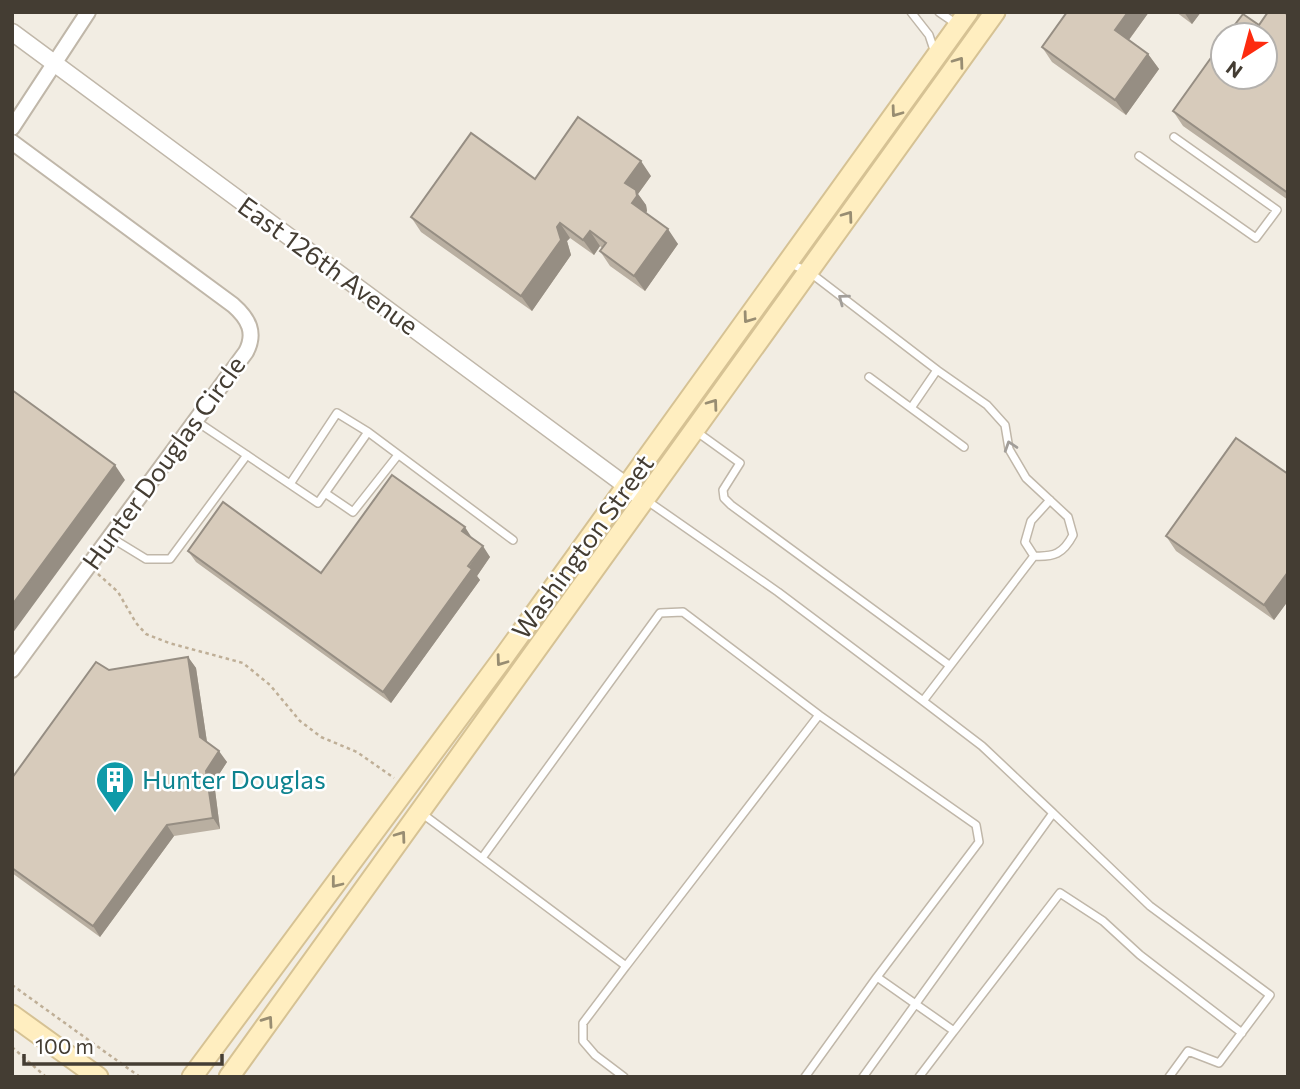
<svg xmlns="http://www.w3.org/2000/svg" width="1300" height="1089" viewBox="0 0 1300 1089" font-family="Commissioner,sans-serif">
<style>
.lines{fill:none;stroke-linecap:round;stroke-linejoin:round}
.service-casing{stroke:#c0b7a9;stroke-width:10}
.minor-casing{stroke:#c0b7a9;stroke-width:18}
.tertiary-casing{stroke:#c0b7a9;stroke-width:19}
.secondary-casing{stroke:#d6c294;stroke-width:23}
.path{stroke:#bfaf97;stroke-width:2.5;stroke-dasharray:3.5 3.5;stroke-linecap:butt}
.service{stroke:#fff;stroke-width:7}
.minor{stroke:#fff;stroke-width:14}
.tertiary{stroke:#fff;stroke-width:16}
.secondary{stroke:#ffeec0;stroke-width:19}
.wall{fill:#b9afa1}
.shaded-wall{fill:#968e83}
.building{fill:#d7cbbb;stroke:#968e83;stroke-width:2}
.oneway{stroke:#988d72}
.oneway2{stroke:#a29e99}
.labels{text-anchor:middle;stroke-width:5;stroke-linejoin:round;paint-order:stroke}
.street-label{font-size:26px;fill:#443d33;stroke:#fff}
.culture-label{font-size:26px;fill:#0d838f;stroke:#fff;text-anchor:start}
</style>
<rect width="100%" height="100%" fill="#f2ede3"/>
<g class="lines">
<defs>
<path id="service" d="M911 12 929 35 935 53
M939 12 958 25
M1139 156 1256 238 1277 210 1174 137
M788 263 808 271 937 370 987 405 1005 425 1009 449 1026 478 1068 517 1073 535C1063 554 1054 557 1034 556L1025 542 1031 521 1050 500
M869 377 911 408 937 370
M911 408 964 447
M196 421 318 503 368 432 513 540
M697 432 740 463 723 490 724 498 731 505 949 665
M290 484 337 413 368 432
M325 493 353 512 398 455
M646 500 778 592 923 701 1034 556
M110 537 146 559H170L247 455
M923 701 982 746 1053 813
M420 812 626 966 819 715 683 612 660 613 482 858
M877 977 954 1031 1060 893 1103 921 1140 955 1242 1033
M624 1077 595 1055 583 1041V1023L626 966
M805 1077 877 977 979 842 976 825 819 715
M863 1077 1053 813 1150 906 1270 995 1219 1063 1188 1051 1169 1077
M919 1077 954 1031"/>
<path id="minor" d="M12 128 88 12
M12 142 233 305C249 319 256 333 246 352L12 670"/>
<path id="tertiary" d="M12 32 644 499"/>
<path id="secondary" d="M12 1015 98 1077
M192 1077 500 662 968 12
M229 1077 995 12"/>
</defs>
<use href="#service" class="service-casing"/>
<use href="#minor" class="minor-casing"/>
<use href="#tertiary" class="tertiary-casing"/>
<use href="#secondary" class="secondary-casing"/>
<path class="path" d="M98 574 118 592 136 623 146 634 169 643 243 663 270 685 300 721 321 737 357 752 394 778
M12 985 140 1077
M12 1047 46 1077"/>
<use href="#service" class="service"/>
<use href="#minor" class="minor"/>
<use href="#tertiary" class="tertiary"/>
<use href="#secondary" class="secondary"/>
</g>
<path class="wall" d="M1067 12H1149L1129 40 1148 54 1159 69 1126 115 1052 62 1042 47Z
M1176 12H1201L1192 24Z
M1288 15V200L1183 126 1173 111 1259 25Z
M651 176 638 194 646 205 647 211 646 213 678 244 645 291 610 266 600 251 602 248 600 246 594 255 570 238 567 241 571 255 532 311 421 232 411 217 535 179Z
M1288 474V601L1274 620 1176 551 1166 536Z
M472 538 490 557 477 576 480 580 391 703 196 562 188 551 321 573Z
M188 657 196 668 207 742 227 762 214 782 220 829 174 836 100 937 12 873V778L109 670Z"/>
<path class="shaded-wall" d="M1128 12H1149L1125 45 1115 30Z
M1184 12H1201L1192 24Z
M1148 54 1159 69 1126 115 1115 100Z
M641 161 651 176 638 194 646 205 647 211 642 218 632 203 625 183Z
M560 223 570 238 567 241 571 255 532 311 521 296Z
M668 229 678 244 645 291 634 276Z
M590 231 600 246 594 255 583 240Z
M115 465 125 480 12 634V605Z
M465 527 472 538 462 531Z
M483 546 490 557 477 576 480 580 391 703 383 692Z
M1288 572V601L1274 620 1264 605Z
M188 657 196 668 208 749 200 737Z
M219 751 227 762 214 782 220 829 213 818 206 771Z
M167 825 174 836 100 937 93 926Z"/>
<path class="building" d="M1067 12H1128L1115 30 1148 54 1115 100 1042 47Z
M1268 12H1284L1288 15V193L1173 111 1223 41V77H1265V35H1227L1243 14 1259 25Z
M578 117 641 161 625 183 636 190 637 196 632 203 668 229 634 276 600 251 606 243 590 231 583 240 560 223 557 227 561 240 521 296 411 217 471 133 535 179Z
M12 390 115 465 12 605Z
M1236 438 1288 474V572L1264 605 1166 536Z
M392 475 465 527 462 531 483 546 468 566 472 569 383 692 188 551 223 502 321 573Z
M188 657 200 737 219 751 206 771 213 818 167 825 93 926 12 868V778L96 662 109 670Z"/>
<defs><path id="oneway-chevron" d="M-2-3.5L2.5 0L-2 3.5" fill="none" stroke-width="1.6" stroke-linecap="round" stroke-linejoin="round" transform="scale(1.75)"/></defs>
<g class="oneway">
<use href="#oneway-chevron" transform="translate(959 62) rotate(-54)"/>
<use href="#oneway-chevron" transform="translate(896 112) rotate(126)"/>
<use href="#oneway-chevron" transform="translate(848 216) rotate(-54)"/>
<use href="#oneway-chevron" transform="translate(748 318) rotate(126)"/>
<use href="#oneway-chevron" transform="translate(713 404) rotate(-54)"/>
<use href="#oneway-chevron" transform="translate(501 661) rotate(126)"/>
<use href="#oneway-chevron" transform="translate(401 836) rotate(-54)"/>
<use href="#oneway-chevron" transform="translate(336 883) rotate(128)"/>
<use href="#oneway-chevron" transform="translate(268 1021) rotate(-55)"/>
</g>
<g class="oneway2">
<use href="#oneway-chevron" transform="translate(843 299) rotate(-143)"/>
<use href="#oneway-chevron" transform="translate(1010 446) rotate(-108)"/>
</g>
<defs>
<symbol id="building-pin" viewBox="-11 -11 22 30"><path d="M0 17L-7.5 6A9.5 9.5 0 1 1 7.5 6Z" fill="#0f9aa8" stroke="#fff"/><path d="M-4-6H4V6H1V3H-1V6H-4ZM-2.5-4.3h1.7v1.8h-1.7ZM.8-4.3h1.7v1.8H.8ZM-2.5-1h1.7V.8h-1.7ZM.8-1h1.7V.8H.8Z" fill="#fff"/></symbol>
</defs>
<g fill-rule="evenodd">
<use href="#building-pin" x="93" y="758" width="44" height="60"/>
</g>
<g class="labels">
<g class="street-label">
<text transform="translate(328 266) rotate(36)" y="9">East 126th Avenue</text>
<text transform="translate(164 463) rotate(-54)" y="9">Hunter Douglas Circle</text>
<text transform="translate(583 547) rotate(-54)" y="9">Washington Street</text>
</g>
<g class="culture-label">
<text x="142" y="789">Hunter Douglas</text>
</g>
</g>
<rect width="1300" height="1089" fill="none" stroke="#443d33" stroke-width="28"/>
<g transform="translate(1244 56) rotate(216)"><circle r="33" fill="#ffffff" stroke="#b4b1ad" stroke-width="2"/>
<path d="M0-5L12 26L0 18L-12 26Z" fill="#fd2b0f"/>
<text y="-10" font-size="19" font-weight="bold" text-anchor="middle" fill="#443d33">N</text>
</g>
<path d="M24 1054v10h198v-10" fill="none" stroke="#443d33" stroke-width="3.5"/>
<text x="35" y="1054" font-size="21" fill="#443d33" stroke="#ffffff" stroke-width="5" paint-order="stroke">100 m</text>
</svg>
